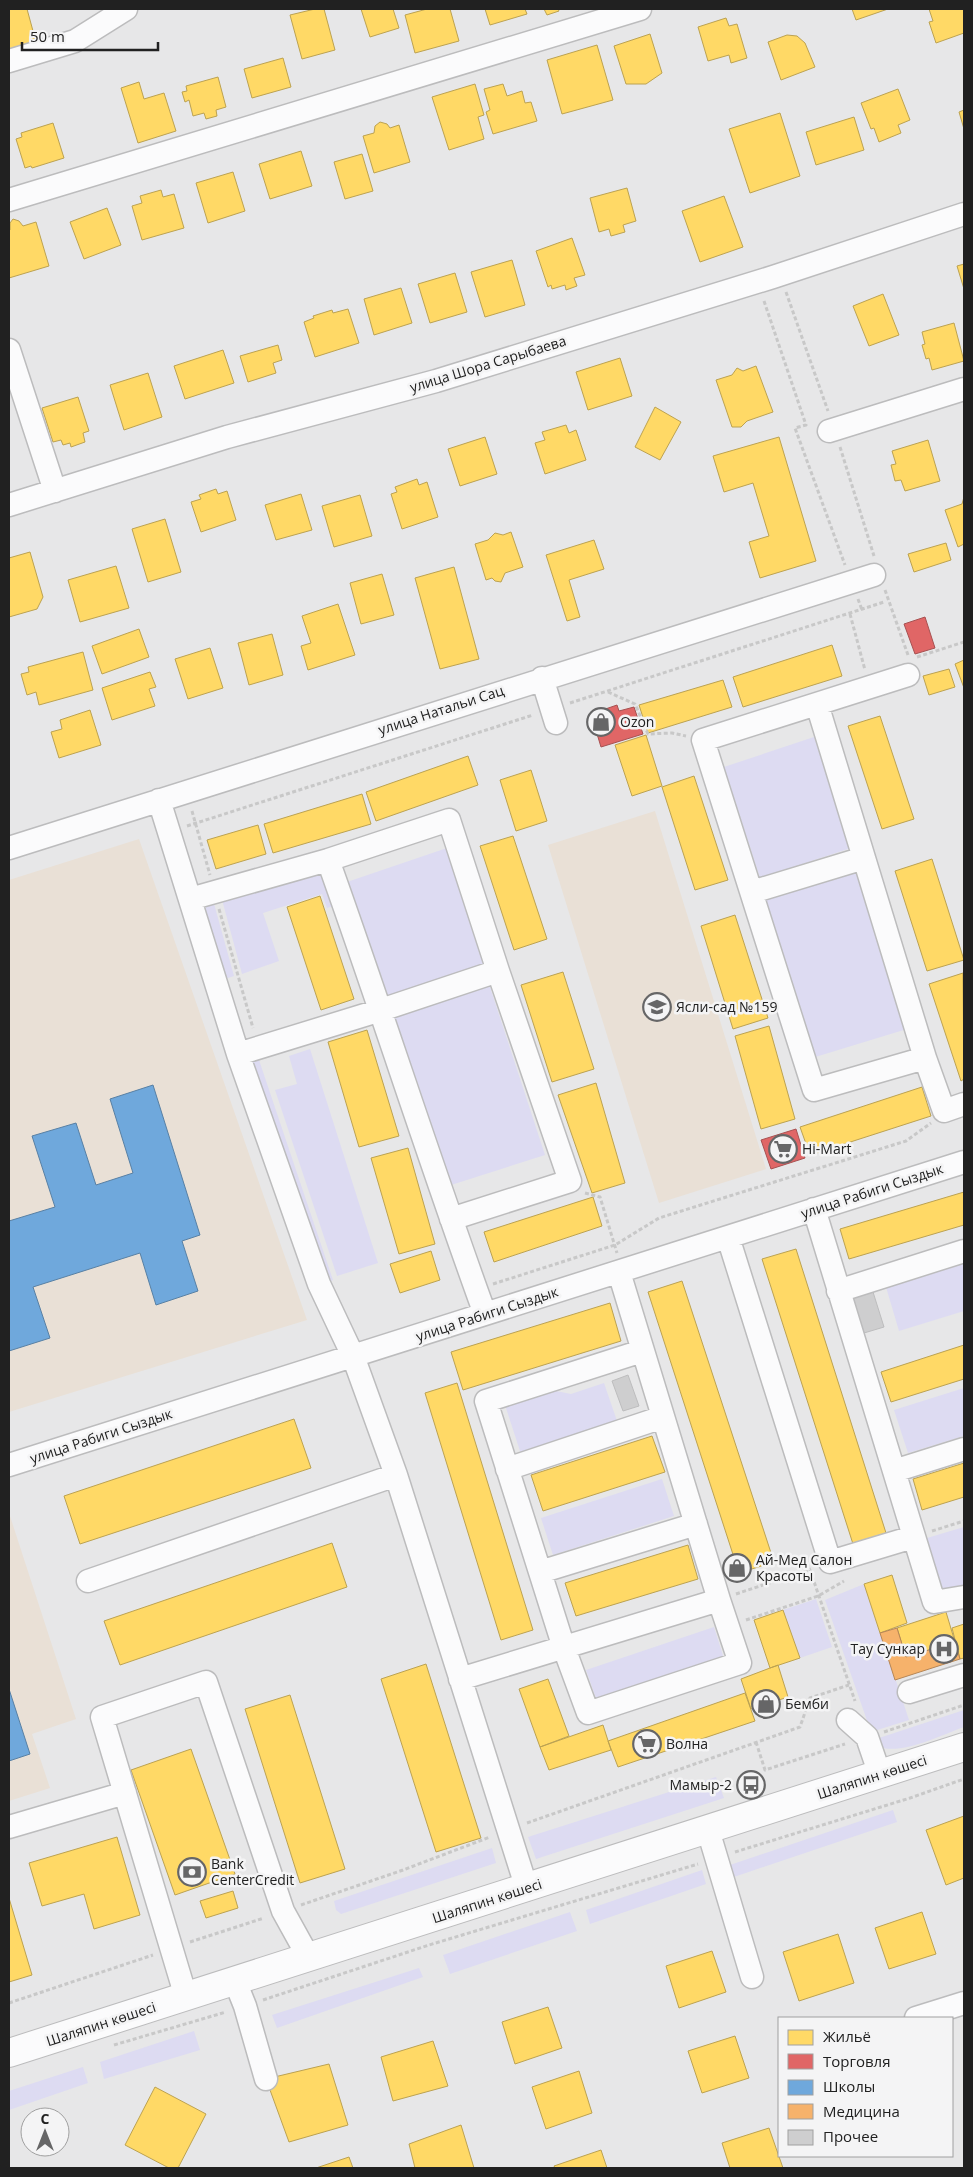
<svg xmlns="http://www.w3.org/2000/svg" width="973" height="2177" viewBox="0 0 973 2177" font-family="'Open Sans',sans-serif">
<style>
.education{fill:#e9e0d6}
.green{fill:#dddbf2}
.homes{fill:#ffd966;stroke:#bca251}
.shops{fill:#e06666;stroke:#a75151}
.schools{fill:#6fa8dc;stroke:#5880a4}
.health{fill:#f6b26b;stroke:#b68655}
.building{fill:#cececf;stroke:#bdbdbe}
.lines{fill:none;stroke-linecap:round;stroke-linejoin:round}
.minor-casing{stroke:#bcbcbd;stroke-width:25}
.major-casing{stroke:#bcbcbd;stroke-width:30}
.path{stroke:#c8c8c8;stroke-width:3;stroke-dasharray:4 2.5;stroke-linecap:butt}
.minor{stroke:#fbfbfc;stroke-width:22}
.major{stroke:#fbfbfc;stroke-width:28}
.labels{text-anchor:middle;stroke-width:5;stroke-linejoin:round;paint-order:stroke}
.street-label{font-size:14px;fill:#212121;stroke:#f4f4f5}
.poi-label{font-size:14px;fill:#212121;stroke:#f4f4f5;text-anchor:start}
</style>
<rect width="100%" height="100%" fill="#e7e7e8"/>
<path class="education" d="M655 811 766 1169 659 1203 548 845Z
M139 839 307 1320 9 1412V880Z
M9 1513 76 1719 32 1734 50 1788 9 1801Z"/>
<path class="green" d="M814 737 851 848 760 878 724 767Z
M447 848 488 966 387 1000 347 882Z
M856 865 907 1029 812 1058 760 894Z
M324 872 339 904 327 908 322 894 263 913 279 961 242 974 221 896Z
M213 900 234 976 228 978 223 976 201 918 206 907Z
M489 984 545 1155 448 1186 392 1015Z
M310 1049 378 1263 337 1276 275 1090 297 1084 289 1056Z
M257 1054 333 1280 323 1284 250 1075 252 1059Z
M964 1263V1311L899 1331 886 1287Z
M604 1383 617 1421 521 1454 505 1405 551 1390 571 1394Z
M964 1388V1436L908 1453 894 1410Z
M662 1479 674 1516 553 1555 541 1518Z
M964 1527V1588L935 1597 917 1541Z
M864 1584 909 1720 871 1732 825 1600Z
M816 1599 832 1647 800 1658 783 1610Z
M714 1627 725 1662 598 1704 586 1670Z
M964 1710V1727C942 1735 901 1755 880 1747L876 1739Z
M716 1777 724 1798 536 1859 528 1837Z
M893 1810 897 1822 731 1878 727 1866Z
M492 1848 496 1863 341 1914 336 1910 334 1901Z
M702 1870 706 1884 590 1924 586 1910Z
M570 1912 577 1931 450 1974 443 1955Z
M419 1968 423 1977 277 2028 272 2015Z
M194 2031 200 2050 104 2079 100 2062Z
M83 2067 88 2083 9 2110V2091Z"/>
<path class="homes" d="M9 9H27L36 42 9 50Z
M315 9H324L335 50 302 59 290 15Z
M361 9H393L399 28 370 37Z
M427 9H450L459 41 415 53 405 15Z
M485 9H525L527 14 490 25Z
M544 9H558L559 11 547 15Z
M852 9H888L856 20Z
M929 9H964V33L936 43 929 22 933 21Z
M726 18 729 26 737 24 747 58 731 63 729 55 708 61 698 27Z
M650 34 662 73 646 84H626L614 46Z
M787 35 797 36 805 43 815 67 781 80 768 42Z
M597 45 613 100 562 114 547 60Z
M283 58 291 87 252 98 244 69Z
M218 77 226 107 216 110 217 116 206 119 204 113 193 116 189 100 185 102 182 92 187 91 186 86Z
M139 82 144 99 164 93 176 131 138 143 121 88Z
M475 84 484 115 478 117 484 139 449 150 432 97Z
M503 84 507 96 522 91 525 103 531 102 537 121 493 134 486 112 490 110 484 89Z
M898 89 910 120 898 125 901 133 879 142 874 128 871 129 861 103Z
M964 110V129L959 112Z
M780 113 800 176 750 193 729 129Z
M854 117 864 150 816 165 806 132Z
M380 122 387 124 390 128 399 125 410 162 374 173 363 136 374 133 375 126Z
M53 123 64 158 32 168 31 166 25 168 16 139 22 137 21 133Z
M301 151 312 186 270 199 259 164Z
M362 154 373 191 345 199 334 162Z
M233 172 245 211 208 223 196 183Z
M627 188 636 221 623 225 625 232 611 236 609 229 599 232 590 198Z
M161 190 163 197 174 194 184 228 142 240 132 206 142 203 140 196Z
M724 196 743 247 700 262 682 211Z
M107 208 121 245 84 259 70 222Z
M13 219 19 221 23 226 36 222 49 266 9 278V230H10V223Z
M572 238 585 275 574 278 577 286 566 290 565 285 552 289 551 285 548 287 536 251Z
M512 260 525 305 485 317 471 272Z
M964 264V289L957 266Z
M455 273 467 312 430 323 418 284Z
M401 288 412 323 374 335 364 299Z
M883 294 899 335 869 346 853 306Z
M348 309 359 343 315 357 304 322 314 318 313 316 332 310 333 313Z
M954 323 964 361 932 370 929 358 926 359 922 345 925 344 922 332Z
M278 345 282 360 273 363 276 373 248 382 240 356Z
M223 350 234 383 185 399 174 366Z
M620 358 632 396 588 410 576 372Z
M756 366 773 412 747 421 741 427H732L716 380 732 375 737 368 743 371Z
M148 373 162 417 124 430 110 385Z
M78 397 89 431 83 433 85 442 71 447 70 443 63 445 61 440 53 442 42 408Z
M655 407 681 422 660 460 635 447Z
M566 425 569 433 576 430 586 460 545 474 535 443 545 440 542 432Z
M485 437 497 474 460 486 448 449Z
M779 437 816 561 760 578 749 542 769 536 753 483 724 492 713 456Z
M928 440 940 481 905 491 901 480 895 481 891 465 896 464 892 451Z
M417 479 419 485 427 482 438 517 402 529 391 494 397 492 395 487Z
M216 489 218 494 227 491 236 520 201 532 191 502 201 499 199 495Z
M301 494 312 530 276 540 265 505Z
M360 495 372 536 334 547 322 506Z
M964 497V544L958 547 945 510 962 504Z
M165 519 181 572 148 582 132 529Z
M511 532 523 567 505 573 501 582 495 581 492 578 486 580 475 544 488 540 495 533 503 535Z
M594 540 604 569 569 580 580 617 567 621 546 555Z
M946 543 951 560 914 572 908 554Z
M30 552 43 597 37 609 9 617V558Z
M116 566 129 608 80 622 68 580Z
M454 567 479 659 440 669 415 578Z
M382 574 394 615 361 624 350 583Z
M338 604 355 655 308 670 301 646 311 643 302 616Z
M139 629 149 657 102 674 92 646Z
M272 634 283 675 249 685 238 643Z
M832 645 842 676 743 707 733 677Z
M210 648 223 688 188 699 175 659Z
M83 652 93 690 39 705 36 692 27 695 21 674 29 672 28 667Z
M964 660V688L955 664Z
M949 669 955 687 929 695 923 676Z
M150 672 156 687 149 689 155 706 112 720 102 688Z
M723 680 732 707 648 733 639 705Z
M90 710 101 745 59 758 51 732 62 729 60 720Z
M880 716 914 819 882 829 848 726Z
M646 735 662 786 632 796 615 745Z
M468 756 478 785 376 821 366 792Z
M531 770 547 821 516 831 500 780Z
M694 776 728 880 695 890 662 787Z
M362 794 371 824 273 853 264 824Z
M258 825 266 854 216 869 207 840Z
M513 836 547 939 514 950 480 846Z
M932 859 964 960 927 971 895 871Z
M320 896 354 999 321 1010 287 907Z
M735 915 768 1018 733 1029 701 926Z
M563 972 594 1069 552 1082 521 985Z
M963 973 964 1079 961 1081 929 984Z
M769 1026 795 1119 761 1129 735 1036Z
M367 1030 399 1136 359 1147 328 1042Z
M596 1083 625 1183 592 1193 558 1095Z
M922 1087 931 1116 810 1155 800 1127Z
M408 1148 435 1244 399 1254 371 1158Z
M964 1192V1225L849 1259 840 1229Z
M593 1197 602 1226 494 1262 484 1232Z
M796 1249 886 1533 853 1544 762 1259Z
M431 1251 440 1280 400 1293 390 1264Z
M682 1281 774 1562 739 1573 648 1292Z
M610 1303 621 1341 463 1390 451 1352Z
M964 1345V1379L891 1402 881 1372Z
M457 1383 533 1630 501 1640 425 1393Z
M294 1419 311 1468 80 1544 64 1496Z
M652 1436 665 1472 543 1511 531 1475Z
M964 1463V1497L922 1510 913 1479Z
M332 1543 347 1587 120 1665 104 1621Z
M688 1545 698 1579 576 1616 565 1583Z
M892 1575 907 1623 880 1633 864 1584Z
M783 1610 800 1658 770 1668 754 1620Z
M946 1612 955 1642 906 1657 897 1628Z
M964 1624V1658L960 1659 952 1628Z
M426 1664 481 1838 436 1852 381 1679Z
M778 1665 788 1697 751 1709 741 1679Z
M548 1679 569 1736 540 1747 519 1689Z
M745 1693 755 1721 618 1767 608 1741Z
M290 1695 345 1869 300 1883 245 1709Z
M603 1725 611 1750 549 1770 540 1747Z
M191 1749 235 1874 175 1895 131 1770Z
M964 1816V1878L946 1885 926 1830Z
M117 1837 140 1915 94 1929 84 1894 42 1906 29 1863Z
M233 1891 238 1908 206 1918 200 1901Z
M9 1898 32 1975 9 1982Z
M922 1912 936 1954 889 1969 875 1928Z
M838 1934 854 1983 799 2001 783 1952Z
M712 1951 726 1992 679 2008 666 1966Z
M548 2007 562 2048 515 2064 502 2022Z
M735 2036 749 2078 702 2093 688 2051Z
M433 2041 448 2086 393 2101 381 2057Z
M329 2064 348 2125 289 2142 266 2079Z
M579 2071 592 2113 546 2129 532 2087Z
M155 2087 206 2114 178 2168H169L125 2145Z
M461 2125 474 2168H415L409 2144Z
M769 2128 783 2168H730L722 2143Z
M601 2150 607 2168H555L554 2166Z
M349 2157 353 2168H316Z"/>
<path class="shops" d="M925 617 935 648 915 654 904 624Z
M617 705 619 711 634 707 643 734 601 747 591 714Z
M796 1129 805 1158 771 1169 761 1140Z"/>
<path class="schools" d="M153 1085 200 1235 182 1241 198 1291 156 1305 140 1253 33 1287 50 1338 9 1351V1221L55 1207 32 1136 76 1123 96 1185 133 1173 110 1099Z
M9 1689 30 1754 9 1761Z"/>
<path class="health" d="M897 1628 906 1657 955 1642 960 1659 895 1680 880 1633Z"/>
<path class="building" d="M873 1292 884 1327 864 1333 853 1298Z
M628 1375 639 1406 623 1411 612 1381Z"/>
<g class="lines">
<defs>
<path id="minor" d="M9 61 75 41 126 9
M9 200 640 9
M9 350 55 491
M829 431 964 389
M9 505 227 437 436 381 773 277 964 214
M542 678 556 723
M817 704 925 1058 814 1090 703 740C772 718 840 696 908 675
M159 800 238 1054 319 1284 353 1356 396 1475 527 1889
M9 848 874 575
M328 860C382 1011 430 1163 485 1314
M752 892 864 858
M190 899 328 860 449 820 498 971 570 1181 451 1219
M238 1054 381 1010 498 971
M925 1058 944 1111 964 1104
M814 1209 934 1602 964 1597
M728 1237 830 1562 913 1537
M838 1291 964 1251
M642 1351 486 1401 564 1648 588 1713 740 1663 719 1600
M9 1465 964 1162
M507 1469 663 1417
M894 1471 964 1449
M540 1572 696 1524
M88 1581 396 1475
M460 1679 719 1600 619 1272
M909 1692 964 1675
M848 1720 867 1737 880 1775
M9 1827 125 1793
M708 1830 752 1977
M235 1981 245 2006 266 2079
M186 1997 102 1717 206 1682 283 1911 309 1958
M916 2018 964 2003"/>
<path id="major" d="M9 2053 964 1747"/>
</defs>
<use href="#minor" class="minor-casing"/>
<use href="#major" class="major-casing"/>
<path class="path" d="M786 292 828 411
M764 301 806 425 795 428 845 565
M840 447 874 556
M885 590 908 655
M858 599 862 610
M850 614 865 670
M917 657 964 642
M608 692 635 704 648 734 672 733 686 736
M570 703 884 602
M192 811 210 875
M187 826 533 715
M219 909 253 1028
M585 1193 600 1197 617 1253
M493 1284 615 1245 659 1218 906 1141 931 1123
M932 1531 964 1521
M810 1570 855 1701
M736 1594 811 1569
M746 1620 818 1596 844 1581
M884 1732 964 1705
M756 1742 765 1770 845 1744
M527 1823 800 1727 810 1698 849 1685
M735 1852 910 1798 964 1779
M301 1905 403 1870 490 1837
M190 1942 264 1918
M263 2000 429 1945 698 1864
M9 2003 153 1955
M114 2045 226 2012"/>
<use href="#minor" class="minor"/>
<use href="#major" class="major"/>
</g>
<defs>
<symbol id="shop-ring" viewBox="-11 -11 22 22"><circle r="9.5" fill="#f4f4f5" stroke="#666667" stroke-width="1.5"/><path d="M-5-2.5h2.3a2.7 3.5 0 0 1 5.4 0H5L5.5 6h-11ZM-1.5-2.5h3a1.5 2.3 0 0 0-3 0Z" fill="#666667"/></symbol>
<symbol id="school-ring" viewBox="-11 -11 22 22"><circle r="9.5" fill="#f4f4f5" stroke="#666667" stroke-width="1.5"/><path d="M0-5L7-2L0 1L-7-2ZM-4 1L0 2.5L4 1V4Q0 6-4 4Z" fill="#666667"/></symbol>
<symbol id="supermarket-ring" viewBox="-11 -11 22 22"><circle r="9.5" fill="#f4f4f5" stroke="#666667" stroke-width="1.5"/><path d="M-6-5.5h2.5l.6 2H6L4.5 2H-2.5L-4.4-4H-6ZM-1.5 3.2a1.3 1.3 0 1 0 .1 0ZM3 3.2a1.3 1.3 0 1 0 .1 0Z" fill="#666667"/></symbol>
<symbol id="hospital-ring" viewBox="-11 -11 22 22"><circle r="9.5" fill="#f4f4f5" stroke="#666667" stroke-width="1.5"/><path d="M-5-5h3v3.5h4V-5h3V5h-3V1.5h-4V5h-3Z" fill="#666667"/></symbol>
<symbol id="bus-ring" viewBox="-11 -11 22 22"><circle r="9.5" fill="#f4f4f5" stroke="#666667" stroke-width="1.5"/><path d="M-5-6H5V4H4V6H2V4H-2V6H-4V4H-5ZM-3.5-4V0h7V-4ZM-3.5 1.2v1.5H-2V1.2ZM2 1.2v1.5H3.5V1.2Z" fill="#666667"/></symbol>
<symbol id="bank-ring" viewBox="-11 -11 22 22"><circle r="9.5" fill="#f4f4f5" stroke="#666667" stroke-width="1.5"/><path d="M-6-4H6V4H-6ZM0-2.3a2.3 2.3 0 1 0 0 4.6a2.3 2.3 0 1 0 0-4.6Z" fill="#666667"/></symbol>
</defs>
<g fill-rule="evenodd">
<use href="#shop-ring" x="585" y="706" width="32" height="32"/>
<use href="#school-ring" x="641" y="991" width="32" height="32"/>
<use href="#supermarket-ring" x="767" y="1133" width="32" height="32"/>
<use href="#shop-ring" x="721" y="1552" width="32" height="32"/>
<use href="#hospital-ring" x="928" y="1633" width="32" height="32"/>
<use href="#shop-ring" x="750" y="1688" width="32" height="32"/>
<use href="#supermarket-ring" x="631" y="1728" width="32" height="32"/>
<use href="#bus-ring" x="735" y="1769" width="32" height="32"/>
<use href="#bank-ring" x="176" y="1856" width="32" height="32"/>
</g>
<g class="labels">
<g class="street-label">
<text transform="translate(488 364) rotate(-17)" y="5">улица Шора Сарыбаева</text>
<text transform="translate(441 710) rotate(-18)" y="5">улица Натальи Сац</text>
<text transform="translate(872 1191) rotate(-18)" y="5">улица Рабиги Сыздык</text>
<text transform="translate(487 1314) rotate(-18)" y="5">улица Рабиги Сыздык</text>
<text transform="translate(101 1436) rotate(-18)" y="5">улица Рабиги Сыздык</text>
<text transform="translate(872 1777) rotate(-18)" y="5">Шаляпин көшесі</text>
<text transform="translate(487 1901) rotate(-18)" y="5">Шаляпин көшесі</text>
<text transform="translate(101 2024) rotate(-18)" y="5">Шаляпин көшесі</text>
</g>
<g class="poi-label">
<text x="620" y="727">Ozon</text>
<text x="676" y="1012">Ясли-сад №159</text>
<text x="802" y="1154">Hi-Mart</text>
<text x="756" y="1565">Ай-Мед Салон<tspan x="756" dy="16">Красоты</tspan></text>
<text x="925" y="1654" text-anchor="end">Тау Сункар</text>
<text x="785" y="1709">Бемби</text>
<text x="666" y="1749">Волна</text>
<text x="732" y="1790" text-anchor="end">Мамыр-2</text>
<text x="211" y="1869">Bank<tspan x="211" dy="16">CenterCredit</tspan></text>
</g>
</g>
<rect width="973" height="2177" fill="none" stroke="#212121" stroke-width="20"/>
<rect x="778" y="2017" width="175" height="140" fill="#f4f4f5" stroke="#a0a0a0"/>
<rect x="788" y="2030" width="25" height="15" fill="#ffd966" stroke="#a0a0a0"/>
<text x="823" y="2042" font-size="15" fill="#212121">Жильё</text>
<rect x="788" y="2054" width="25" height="15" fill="#e06666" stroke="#a0a0a0"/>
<text x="823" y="2067" font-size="15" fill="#212121">Торговля</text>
<rect x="788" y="2080" width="25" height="15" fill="#6fa8dc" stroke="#a0a0a0"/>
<text x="823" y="2092" font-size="15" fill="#212121">Школы</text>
<rect x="788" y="2104" width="25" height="15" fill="#f6b26b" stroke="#a0a0a0"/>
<text x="823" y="2117" font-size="15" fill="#212121">Медицина</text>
<rect x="788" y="2130" width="25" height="15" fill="#cececf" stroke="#a0a0a0"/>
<text x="823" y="2142" font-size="15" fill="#212121">Прочее</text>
<g transform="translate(45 2132)"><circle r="24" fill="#f4f4f5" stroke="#a0a0a0"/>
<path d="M0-4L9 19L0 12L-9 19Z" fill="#666667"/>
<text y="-8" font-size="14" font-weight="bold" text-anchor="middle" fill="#212121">С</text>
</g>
<path d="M22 42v8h136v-8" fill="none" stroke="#212121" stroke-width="2.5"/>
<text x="30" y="42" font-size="15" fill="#212121" stroke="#f4f4f5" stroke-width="4" paint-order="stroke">50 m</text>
</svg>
